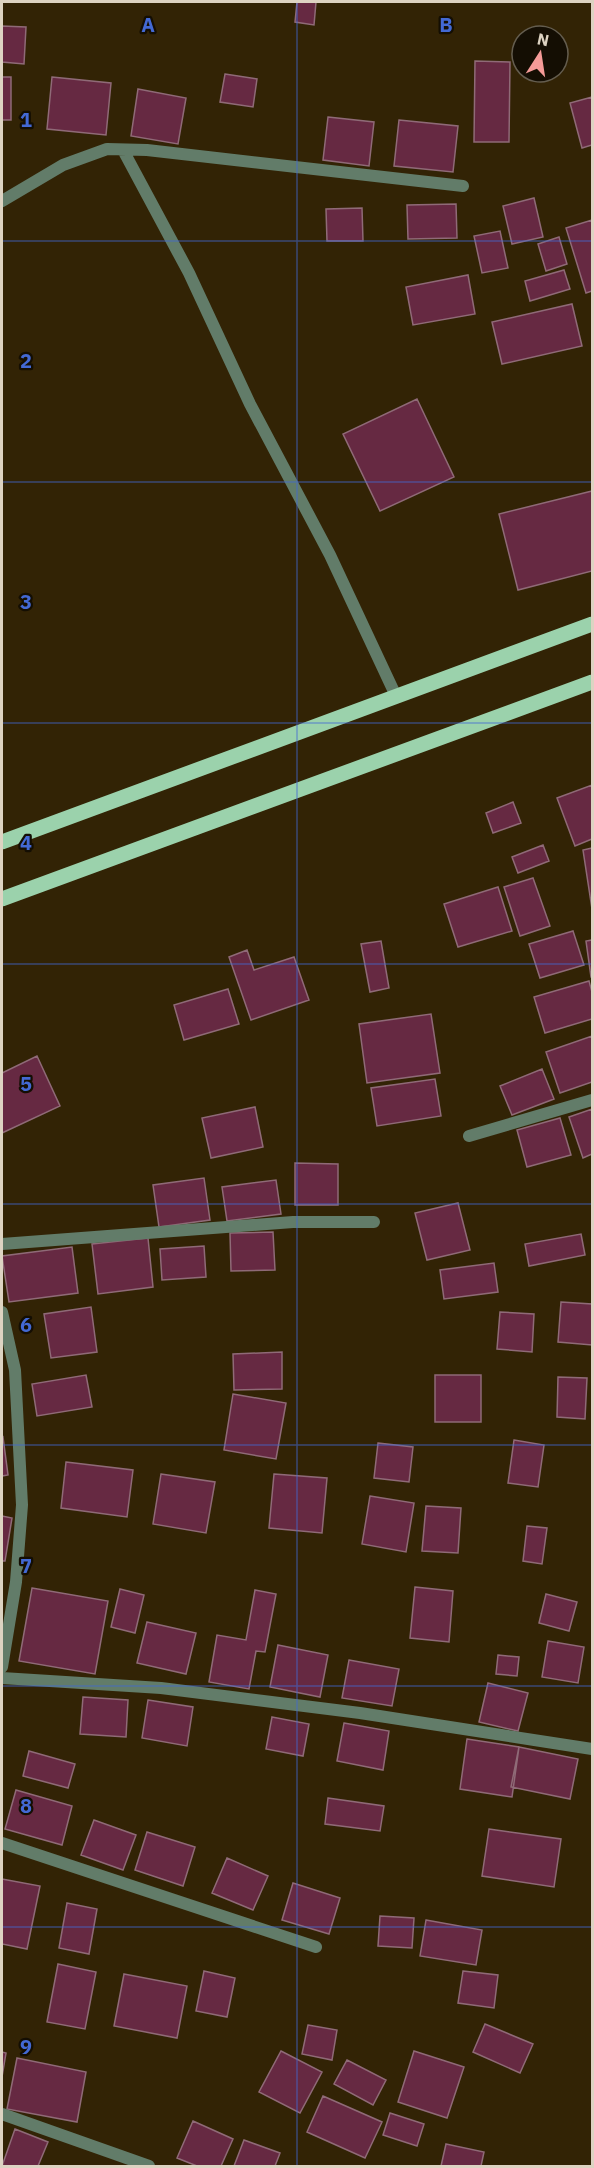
<svg xmlns="http://www.w3.org/2000/svg" width="594" height="2168" viewBox="0 0 594 2168" font-family="'IBM Plex Sans',sans-serif">
<style>
.building{fill:#662942;stroke:#8f6a77;stroke-width:1.5}
.lines{fill:none;stroke-linecap:round;stroke-linejoin:round}
.street{stroke:#627c69;stroke-width:12}
.primary{stroke:#9bd2ac;stroke-width:15}
.grid{fill:none;stroke:#4369d4;stroke-width:1.5;stroke-opacity:0.55}
.grid-label{font-size:20px;text-anchor:middle;font-weight:bold;fill:#4369d4;stroke:#140e03;stroke-width:4.5;stroke-linejoin:round;paint-order:stroke}
</style>
<rect width="100%" height="100%" fill="#322305"/>
<path class="building" d="M297 2H316L314 25 295 22Z
M2 26 26 27 24 64 2 62Z
M475 61 510 62 509 142H474Z
M225 74 257 79 253 107 220 102Z
M2 77H11V120H2Z
M52 77 111 83 106 135 47 129Z
M138 89 186 98 178 144 131 136Z
M592 97V145L582 148 570 103Z
M328 117 374 122 369 166 323 160Z
M399 120 458 126 453 172 394 166Z
M534 198 543 237 512 244 503 206Z
M456 204 457 238 408 239 407 205Z
M362 208 363 241H327L326 209Z
M592 220V291L586 293 566 228Z
M500 231 508 268 482 273 474 236Z
M559 237 567 264 546 271 538 244Z
M564 270 570 289 530 301 525 281Z
M468 275 475 314 413 325 406 287Z
M572 304 582 346 502 364 492 322Z
M417 399 454 477 380 511 343 434Z
M592 491V571L518 590 499 514Z
M592 785V839L575 846 557 798Z
M513 802 521 823 493 833 486 813Z
M543 845 549 861 518 873 512 857Z
M592 848V909L583 850Z
M533 878 550 926 520 936 504 887Z
M498 887 512 931 458 947 444 904Z
M573 931 584 965 540 978 529 944Z
M592 940V977H591L586 941Z
M381 941 389 988 370 992 361 944Z
M247 950 254 970 294 957 309 1000 251 1020 229 957Z
M589 981 592 992V1019L545 1033 534 997Z
M228 989 239 1024 184 1040 174 1005Z
M431 1014 440 1073 367 1083 359 1024Z
M592 1036V1082L560 1093 546 1052Z
M37 1056 60 1106 2 1133V1073Z
M542 1069 554 1099 512 1115 500 1086Z
M435 1079 441 1116 377 1126 371 1088Z
M255 1107 263 1147 211 1158 202 1118Z
M592 1109V1154L583 1158 569 1117Z
M560 1118 571 1155 527 1167 517 1130Z
M295 1163 338 1164V1205H295Z
M204 1178 210 1220 159 1227 153 1185Z
M276 1180 281 1214 227 1221 222 1187Z
M458 1203 470 1250 427 1260 415 1213Z
M273 1232 275 1270 231 1271 230 1233Z
M581 1234 585 1255 529 1266 525 1244Z
M148 1238 153 1287 98 1294 92 1244Z
M204 1246 206 1277 162 1280 160 1249Z
M72 1247 78 1293 9 1302 2 1256Z
M494 1263 498 1292 444 1299 440 1270Z
M561 1302 592 1304V1345L558 1342Z
M91 1307 97 1352 51 1358 44 1314Z
M500 1312 534 1314 532 1352 497 1349Z
M282 1352V1389L234 1390 233 1354Z
M86 1375 92 1407 37 1416 32 1384Z
M435 1375H481V1422H435Z
M558 1377 587 1378 585 1419 557 1417Z
M233 1394 286 1403 276 1459 224 1450Z
M3 1437 8 1475 2 1476V1438Z
M514 1440 544 1445 538 1487 508 1483Z
M378 1443 413 1447 409 1482 374 1478Z
M66 1462 133 1470 127 1517 61 1508Z
M161 1474 215 1482 206 1533 153 1524Z
M274 1474 327 1478 322 1533 269 1528Z
M370 1496 414 1503 406 1552 362 1544Z
M426 1506 461 1508 458 1553 422 1551Z
M2 1516 12 1518 5 1561H2Z
M527 1526 547 1528 542 1564 523 1561Z
M415 1587 453 1591 449 1642 410 1638Z
M32 1588 108 1601 95 1674 19 1661Z
M120 1589 144 1595 135 1633 111 1627Z
M255 1590 276 1594 265 1652 256 1651 249 1689 209 1682 217 1635 246 1640Z
M546 1594 577 1602 569 1631 539 1623Z
M147 1622 196 1633 186 1674 137 1663Z
M548 1641 584 1647 578 1683 542 1677Z
M278 1645 328 1655 320 1697 270 1687Z
M498 1655 519 1657 517 1676 496 1674Z
M349 1660 399 1669 392 1706 342 1698Z
M488 1683 528 1693 518 1731 479 1722Z
M83 1697 128 1700 126 1737 80 1734Z
M148 1700 193 1707 187 1746 142 1738Z
M272 1717 309 1724 303 1756 266 1749Z
M344 1723 389 1731 383 1770 337 1761Z
M467 1739 519 1747 512 1797 460 1789Z
M519 1747 578 1759 570 1799 511 1787Z
M29 1751 75 1764 68 1788 23 1776Z
M16 1790 72 1806 62 1845 5 1829Z
M328 1798 384 1806 380 1831 325 1824Z
M94 1820 136 1835 123 1870 81 1855Z
M489 1829 561 1839 554 1887 482 1876Z
M147 1832 195 1847 183 1886 135 1870Z
M227 1858 268 1876 253 1910 212 1893Z
M2 1879 40 1886 27 1949 2 1944Z
M293 1883 340 1898 329 1934 282 1920Z
M67 1903 97 1909 89 1954 59 1948Z
M380 1916 414 1918 412 1948 378 1946Z
M426 1920 482 1930 476 1965 420 1956Z
M58 1964 96 1972 85 2029 47 2022Z
M204 1971 235 1978 227 2017 196 2011Z
M463 1971 498 1975 494 2008 458 2003Z
M124 1974 187 1986 177 2038 114 2026Z
M485 2024 533 2044 520 2073 473 2052Z
M308 2025 337 2030 332 2060 302 2054Z
M281 2051 322 2072 300 2113 259 2092Z
M414 2051 464 2067 447 2118 398 2102Z
M2 2052 6 2053 2 2077Z
M17 2058 86 2072 77 2122 7 2109Z
M347 2060 386 2080 373 2105 334 2084Z
M323 2096 382 2122 365 2158 307 2132Z
M390 2113 424 2124 417 2146 383 2135Z
M193 2121 233 2139 221 2166H197L177 2158Z
M15 2129 48 2142 38 2166H2Z
M244 2140 280 2153 275 2166H234Z
M446 2144 484 2152 481 2166H441Z"/>
<g class="lines">
<path class="street" d="M123 150 189 273 250 404 330 555 396 696
M2 201 63 165 107 149 147 150 463 186
M469 1136 592 1100
M2 1244 293 1222H374
M2 1312 15 1370 22 1505 16 1582 2 1667
M2 1678 161 1688 360 1713 592 1749
M2 1843 316 1947
M2 2114 149 2166"/>
<path class="primary" d="M2 842 592 624
M2 899 592 682"/>
</g>
<path class="grid" d="M297 2V2166M2 241H592M2 482H592M2 723H592M2 964H592M2 1204H592M2 1445H592M2 1686H592M2 1927H592"/>
<g class="grid-label">
<text x="148" y="32">A</text>
<text x="446" y="32">B</text>
<text x="26" y="127">1</text>
<text x="26" y="368">2</text>
<text x="26" y="609">3</text>
<text x="26" y="850">4</text>
<text x="26" y="1091">5</text>
<text x="26" y="1332">6</text>
<text x="26" y="1573">7</text>
<text x="26" y="1813">8</text>
<text x="26" y="2054">9</text>
</g>
<rect width="594" height="2168" fill="none" stroke="#ddd3c2" stroke-width="6"/>
<g transform="translate(540 54) rotate(12)"><circle r="28" fill="#140e03" stroke="#645d4f" stroke-width="1.5"/>
<path d="M0-4.5L10 22L0 15L-10 22Z" fill="#f59b98"/>
<text y="-9" font-size="16" font-weight="bold" text-anchor="middle" fill="#ddd3c2">N</text>
</g>
</svg>
